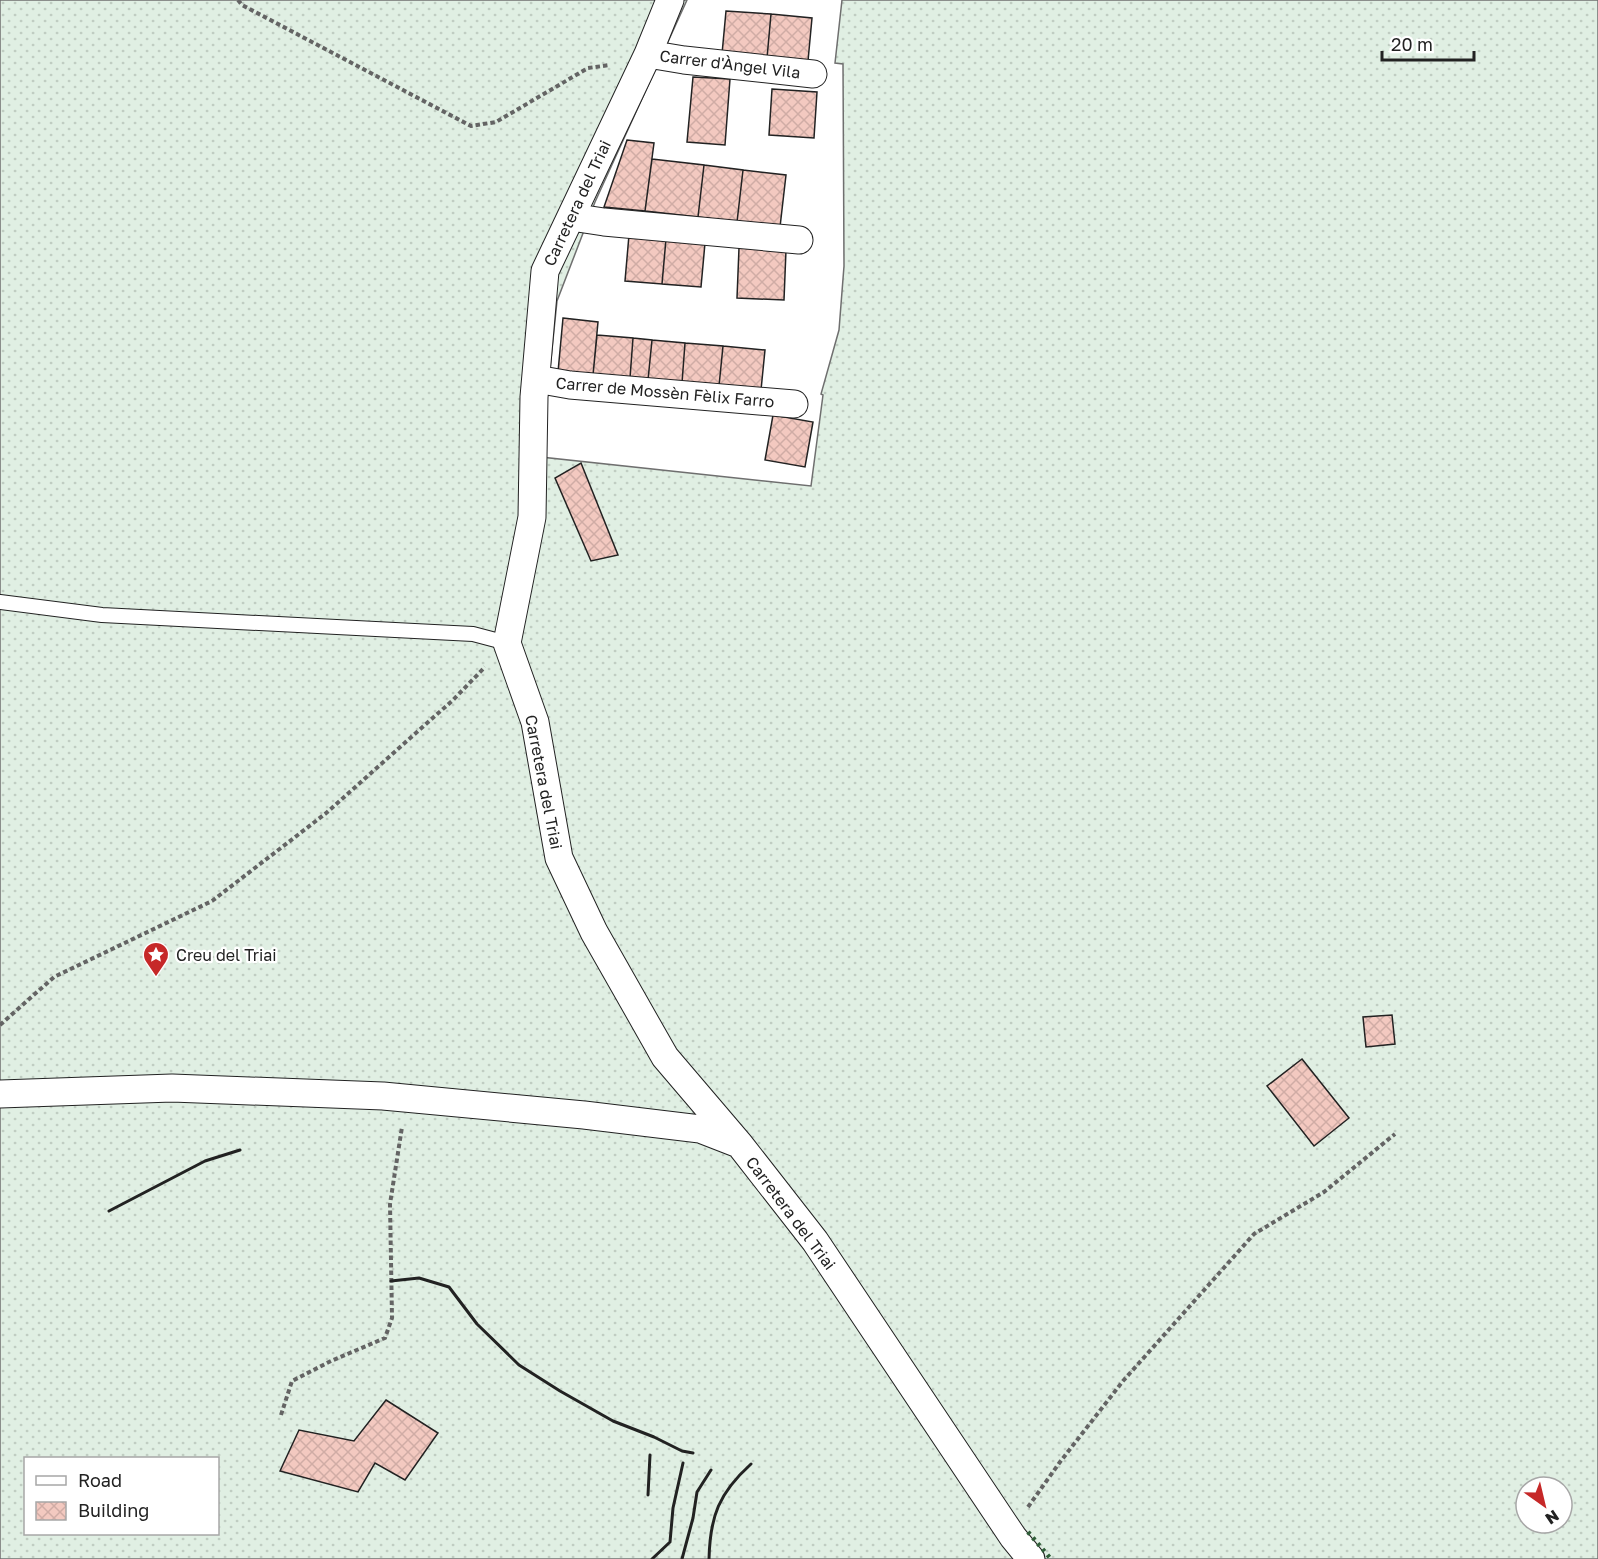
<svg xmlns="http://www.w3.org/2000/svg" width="1598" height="1559" viewBox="0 0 1598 1559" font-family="'Golos Text',sans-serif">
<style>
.grass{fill:url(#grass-dots);stroke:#6f6f6f;stroke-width:1.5;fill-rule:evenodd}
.building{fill:url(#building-cross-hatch);stroke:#222;stroke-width:1.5}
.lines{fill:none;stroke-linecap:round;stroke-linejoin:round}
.lane-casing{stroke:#222;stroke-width:16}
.street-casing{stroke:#222;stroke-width:29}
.path{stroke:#646464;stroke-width:4;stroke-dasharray:4.5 3;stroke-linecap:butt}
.lane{stroke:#fff;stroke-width:14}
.street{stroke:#fff;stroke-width:27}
.hedge{stroke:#2f5e38;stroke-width:4.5;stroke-dasharray:3 4.5;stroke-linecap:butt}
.wall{stroke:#222;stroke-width:3}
.labels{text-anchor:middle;stroke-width:4.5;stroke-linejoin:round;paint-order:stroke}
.street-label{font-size:16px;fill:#222;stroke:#fff}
.poi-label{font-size:16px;fill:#222;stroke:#fff;text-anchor:start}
</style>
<defs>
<pattern id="grass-dots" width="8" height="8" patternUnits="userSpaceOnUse" patternTransform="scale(1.5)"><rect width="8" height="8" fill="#e0efe3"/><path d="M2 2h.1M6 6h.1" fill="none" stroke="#c0cdc2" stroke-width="1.8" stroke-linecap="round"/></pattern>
<pattern id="building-cross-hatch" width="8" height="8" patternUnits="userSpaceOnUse" patternTransform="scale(1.5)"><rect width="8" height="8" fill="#f3c9c0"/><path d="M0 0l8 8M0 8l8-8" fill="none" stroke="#d0aca5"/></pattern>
</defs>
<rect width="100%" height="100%" fill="#fff"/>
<path class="grass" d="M0 0H687L595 202 557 301 541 457 811 486 823 395 821 394 839 330 844 266 843 64 835 63 842 0H1598V1559H0ZM26 1458H218V1534H26ZM1526 1487H1562V1523H1526Z"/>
<path class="building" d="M726 11 771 14 767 58 722 54Z
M771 14 812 18 808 61 767 58Z
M693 77 730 79 725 145 687 142Z
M772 89 817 92 814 138 769 135Z
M627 140 654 143 645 211 604 207Z
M652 159 704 165 698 217 645 211Z
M704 165 743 170 737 222 698 217Z
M743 170 786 175 780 227 737 222Z
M629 235 666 239 662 284 625 281Z
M666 239 705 243 701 287 662 284Z
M739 248 786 250 784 300 737 298Z
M563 318 598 322 593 375 558 372Z
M597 335 633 338 630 378 593 375Z
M633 338 652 340 648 380 630 378Z
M652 340 685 343 682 383 648 380Z
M685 343 723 346 719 386 682 383Z
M723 346 765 350 761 390 719 386Z
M773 415 813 422 805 467 765 460Z
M581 463 618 555 591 561 555 478Z
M1392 1015 1395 1044 1366 1047 1363 1017Z
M1302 1059 1349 1118 1314 1146 1267 1086Z
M386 1400 438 1433 405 1480 375 1463 358 1492 280 1471 299 1430 354 1441Z"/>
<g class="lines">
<defs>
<path id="lane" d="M0 602 102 615 473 634 507 643"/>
<path id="street" d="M670 0 648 54 545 271 534 397 532 517 507 643 535 722 559 858 594 932 665 1057 740 1145 815 1241 1013 1537 1031 1559
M648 54 684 60 813 74
M571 217 604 222 799 240
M536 379 570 385 794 404
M0 1094 172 1088 383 1096 584 1115 700 1129 736 1143"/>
</defs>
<use href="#lane" class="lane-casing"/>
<use href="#street" class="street-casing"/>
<path class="path" d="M238 0 242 5 471 126 496 122 588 68 610 65
M0 1025 54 977 212 901 325 814 453 700 485 667
M281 1415 292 1381 331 1361 385 1338 392 1318 390 1204 402 1127
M1028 1507 1060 1462 1123 1381 1254 1234 1324 1192 1395 1134"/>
<use href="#lane" class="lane"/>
<use href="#street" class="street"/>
<path class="hedge" d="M1028 1532 1051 1559"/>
<path class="wall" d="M109 1211 205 1161 240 1150
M391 1281 419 1278 449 1287 477 1324 519 1365 560 1391 613 1421 654 1437 682 1451 693 1453
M648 1495 650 1455
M652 1559 670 1542 673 1508 683 1463
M682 1559 693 1518 697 1492 711 1470
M709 1559C710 1516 719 1493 751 1464"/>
</g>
<defs>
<symbol id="sight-pin" viewBox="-11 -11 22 30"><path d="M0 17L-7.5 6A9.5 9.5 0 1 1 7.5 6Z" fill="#c62828" stroke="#fff"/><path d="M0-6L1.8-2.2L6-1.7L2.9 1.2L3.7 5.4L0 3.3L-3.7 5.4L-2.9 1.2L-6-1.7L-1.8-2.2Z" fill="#fff"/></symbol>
</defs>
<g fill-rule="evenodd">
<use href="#sight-pin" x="141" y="940" width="30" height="40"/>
</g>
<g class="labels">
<g class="street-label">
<text transform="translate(730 64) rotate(7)" y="6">Carrer d'Àngel Vila</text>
<text transform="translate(577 203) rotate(-65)" y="6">Carretera del Triai</text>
<text transform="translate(665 392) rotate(5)" y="6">Carrer de Mossèn Fèlix Farro</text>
<text transform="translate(544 782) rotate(79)" y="6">Carretera del Triai</text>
<text transform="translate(791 1213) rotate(53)" y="6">Carretera del Triai</text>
</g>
<g class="poi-label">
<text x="176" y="961">Creu del Triai</text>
</g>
</g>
<rect x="24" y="1457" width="195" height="78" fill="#ffffff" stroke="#a7a7a7" stroke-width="1.5"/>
<rect x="36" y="1476" width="30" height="9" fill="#ffffff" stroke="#a7a7a7" stroke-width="1.5"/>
<text x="78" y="1487" font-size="18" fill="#222222">Road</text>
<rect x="36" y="1502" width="30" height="18" fill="url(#building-cross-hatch)" stroke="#a7a7a7" stroke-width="1.5"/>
<text x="78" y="1517" font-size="18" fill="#222222">Building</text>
<g transform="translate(1544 1505) rotate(146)"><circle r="28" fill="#ffffff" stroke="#a7a7a7" stroke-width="1.5"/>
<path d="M0-4.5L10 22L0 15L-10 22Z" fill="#c62828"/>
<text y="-9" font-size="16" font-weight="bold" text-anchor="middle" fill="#222222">N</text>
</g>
<path d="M1382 51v9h92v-9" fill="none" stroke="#222222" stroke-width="3"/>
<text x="1391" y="51" font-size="18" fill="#222222" stroke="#ffffff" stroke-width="4.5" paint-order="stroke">20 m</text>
</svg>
